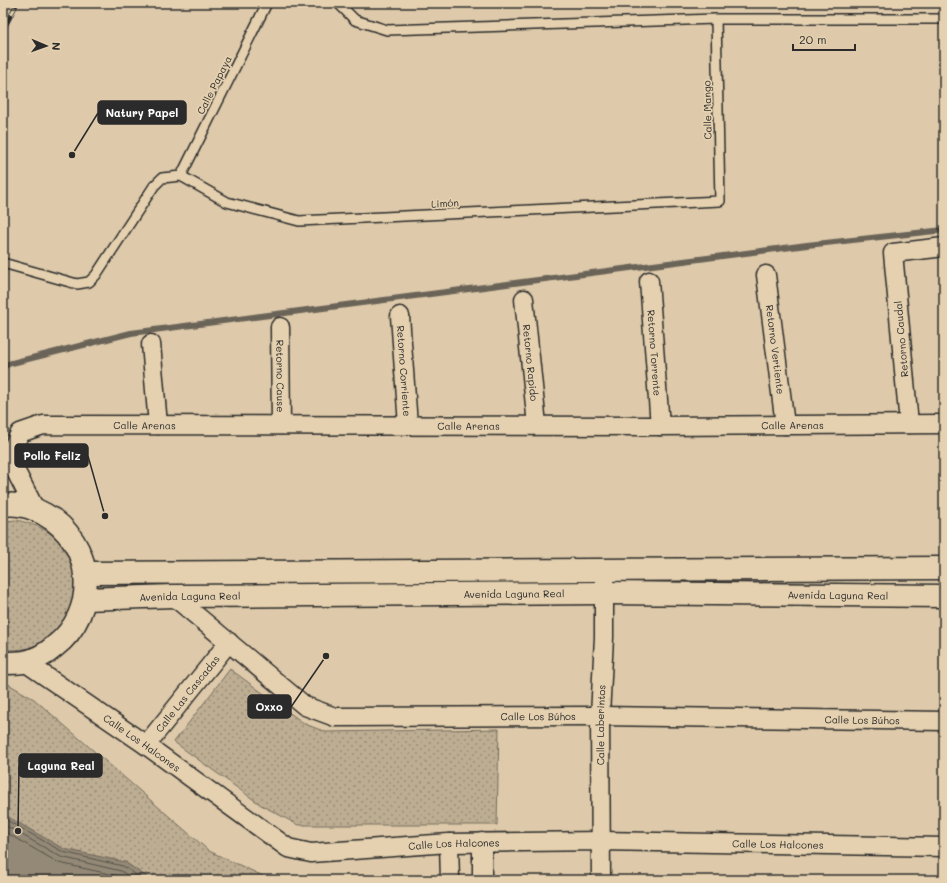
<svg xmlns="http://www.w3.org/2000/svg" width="947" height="883" viewBox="0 0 947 883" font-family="Mali,sans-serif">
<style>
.park{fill:url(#park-dots);stroke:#746c5e}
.water{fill:#948976;stroke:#6a6358}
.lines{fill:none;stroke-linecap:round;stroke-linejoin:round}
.shore{stroke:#555149;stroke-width:1}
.stream{stroke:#6a6358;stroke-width:6}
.service-casing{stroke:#2b2b2b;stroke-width:12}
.minor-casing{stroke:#2b2b2b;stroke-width:21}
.tertiary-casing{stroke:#2b2b2b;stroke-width:25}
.service{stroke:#e5d1af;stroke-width:9}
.minor{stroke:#e5d1af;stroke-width:18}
.tertiary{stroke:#e5d1af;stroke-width:22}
.rail-casing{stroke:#2b2b2b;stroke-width:4.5}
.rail{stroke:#e5d1af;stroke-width:3;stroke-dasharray:9;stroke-linecap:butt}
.labels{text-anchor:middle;stroke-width:3.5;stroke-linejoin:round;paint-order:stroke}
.street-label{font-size:10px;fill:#2b2b2b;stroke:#e5d1af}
.leader{fill:none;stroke:#2b2b2b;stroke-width:1.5}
.callout-dot{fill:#2b2b2b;stroke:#e5d1af;stroke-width:1.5}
.callout{fill:#2b2b2b;stroke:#2b2b2b;stroke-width:1.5}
.callout-label{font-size:11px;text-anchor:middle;font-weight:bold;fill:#fff}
</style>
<defs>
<pattern id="park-dots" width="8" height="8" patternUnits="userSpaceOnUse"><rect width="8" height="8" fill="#bdad92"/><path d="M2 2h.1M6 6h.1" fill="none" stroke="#9a8d77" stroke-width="1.8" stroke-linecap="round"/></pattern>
</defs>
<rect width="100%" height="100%" fill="#decaaa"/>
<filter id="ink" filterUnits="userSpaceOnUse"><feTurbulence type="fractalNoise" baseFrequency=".025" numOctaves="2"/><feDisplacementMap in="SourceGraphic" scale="8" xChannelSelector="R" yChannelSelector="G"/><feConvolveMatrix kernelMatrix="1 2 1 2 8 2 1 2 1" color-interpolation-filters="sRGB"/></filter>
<g filter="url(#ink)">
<path class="park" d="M17 520C31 524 45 527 55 538 86 568 81 625 39 644 27 650 15 650 3 650V521Z
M230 669 305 724 326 732 499 729 497 825H298L261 805 174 742Z
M3 681 34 699 209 851 263 876 277 880H3Z"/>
<path class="water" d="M3 814 64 849 125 862 151 880H3Z"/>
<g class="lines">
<path class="shore" d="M3 818 63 852 123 866 144 880
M3 824 61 857 121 871 135 880
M3 831 59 863 119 876 124 880"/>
<path class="stream" d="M3 368 8 364 131 333 807 245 944 230"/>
<defs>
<path id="service" d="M338 3 355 20 387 30 716 19H944
M181 176 227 202 299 221 720 201 716 19
M181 176 267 3
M3 263 77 284 89 282 96 275 154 186 162 178 181 176"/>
<g id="minor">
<path id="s1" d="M766 275 785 425"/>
<path id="s2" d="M649 281 660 426"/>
<path id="s3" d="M524 299 537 425"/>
<path id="s4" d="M400 316 408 425"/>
<path id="s5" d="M280 327 281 425"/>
<path d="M151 344 158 425"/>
<path d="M909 424 893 253 944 247"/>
<path d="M8 456 35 509"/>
<path id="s6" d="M3 467 20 433 43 425 660 426 944 424"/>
<path id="s7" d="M173 596 305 706 335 717 600 716 944 721"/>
<path id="s8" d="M25 662 146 745 288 848 311 853 449 843 600 841 944 847"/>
<path id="s9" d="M146 745 229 642"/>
<path d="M482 842V880"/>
<path d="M449 843 450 880"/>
<path id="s10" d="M601 880 600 716 604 637V579"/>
</g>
<g id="tertiary">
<path d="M3 505C17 503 32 507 44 514 95 542 100 612 54 647 46 654 35 660 24 662 18 663 10 663 3 663"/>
<path d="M86 573 944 568"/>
<path id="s11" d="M85 599 173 596 604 593 944 596"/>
</g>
</defs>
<use href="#service" class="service-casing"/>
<use href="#minor" class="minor-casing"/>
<use href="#tertiary" class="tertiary-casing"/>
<use href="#service" class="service"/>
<use href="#minor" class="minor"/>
<use href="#tertiary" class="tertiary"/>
<defs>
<path id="rail" d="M3 31 17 3"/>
</defs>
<use href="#rail" class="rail-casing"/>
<use href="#rail" class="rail"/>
</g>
</g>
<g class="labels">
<g class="street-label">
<text transform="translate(214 85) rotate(-63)" y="4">Calle Papaya</text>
<text transform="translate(707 110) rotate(-91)" y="4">Calle Mango</text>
<text transform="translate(445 203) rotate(-3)" y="4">Limón</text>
<text transform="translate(901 339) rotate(-95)" y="4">Retorno Caudal</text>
<text dy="4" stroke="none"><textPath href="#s1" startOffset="75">Retorno Vertiente</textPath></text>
<text dy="4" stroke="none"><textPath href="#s2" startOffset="72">Retorno Torrente</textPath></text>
<text dy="4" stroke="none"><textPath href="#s3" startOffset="64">Retorno Rapido</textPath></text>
<text dy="4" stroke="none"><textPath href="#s4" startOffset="55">Retorno Corriente</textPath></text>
<text dy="4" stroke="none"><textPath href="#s5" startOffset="49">Retorno Cause</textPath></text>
<text dy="4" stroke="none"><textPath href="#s6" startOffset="164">Calle Arenas</textPath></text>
<text dy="4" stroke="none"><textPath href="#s6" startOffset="488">Calle Arenas</textPath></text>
<text dy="4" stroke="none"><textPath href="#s6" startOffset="812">Calle Arenas</textPath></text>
<text dy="4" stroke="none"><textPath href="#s11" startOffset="429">Avenida Laguna Real</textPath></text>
<text dy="4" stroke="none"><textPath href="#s11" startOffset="753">Avenida Laguna Real</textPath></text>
<text dy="4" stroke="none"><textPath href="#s11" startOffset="105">Avenida Laguna Real</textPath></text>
<text dy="4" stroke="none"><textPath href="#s9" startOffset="66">Calle Las Cascadas</textPath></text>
<text dy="4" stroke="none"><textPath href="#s7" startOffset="407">Calle Los Búhos</textPath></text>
<text dy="4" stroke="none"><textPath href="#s7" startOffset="731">Calle Los Búhos</textPath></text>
<text dy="4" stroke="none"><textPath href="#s10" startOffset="155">Calle Laberintos</textPath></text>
<text dy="4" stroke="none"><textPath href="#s8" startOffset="142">Calle Los Halcones</textPath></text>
<text dy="4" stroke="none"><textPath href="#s8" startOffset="489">Calle Los Halcones</textPath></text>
<text dy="4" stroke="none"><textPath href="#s8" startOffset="813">Calle Los Halcones</textPath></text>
</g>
</g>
<path class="leader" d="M72 155L98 113M105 516L88 456M326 656L291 707M18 831L19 766"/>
<g class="callout-dot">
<circle cx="72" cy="155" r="4"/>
<circle cx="105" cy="516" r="4"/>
<circle cx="326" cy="656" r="4"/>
<circle cx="18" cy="831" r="4"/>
</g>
<g class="callout">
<rect x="98" y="101" width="88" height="23" rx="4"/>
<rect x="15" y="444" width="73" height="23" rx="4"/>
<rect x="248" y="695" width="43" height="23" rx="4"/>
<rect x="19" y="754" width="83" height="23" rx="4"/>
</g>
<g class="callout-label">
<text x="142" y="117">Natury Papel</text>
<text x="52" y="460">Pollo Feliz</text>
<text x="269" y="711">Oxxo</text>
<text x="61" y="770">Laguna Real</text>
</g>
<rect width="947" height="883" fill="none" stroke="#e5d1af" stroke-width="16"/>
<rect x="8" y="8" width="931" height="867" fill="none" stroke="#2b2b2b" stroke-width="1.5" filter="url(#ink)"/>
<g transform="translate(46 46) rotate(92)" stroke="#e5d1af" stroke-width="3" paint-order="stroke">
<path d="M0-3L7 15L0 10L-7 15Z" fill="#2b2b2b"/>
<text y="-6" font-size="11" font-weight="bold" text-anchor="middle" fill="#2b2b2b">N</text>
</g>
<path d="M793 44v6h62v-6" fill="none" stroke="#2b2b2b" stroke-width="2"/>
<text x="799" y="44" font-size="12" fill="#2b2b2b" stroke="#e5d1af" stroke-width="3" paint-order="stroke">20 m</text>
</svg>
